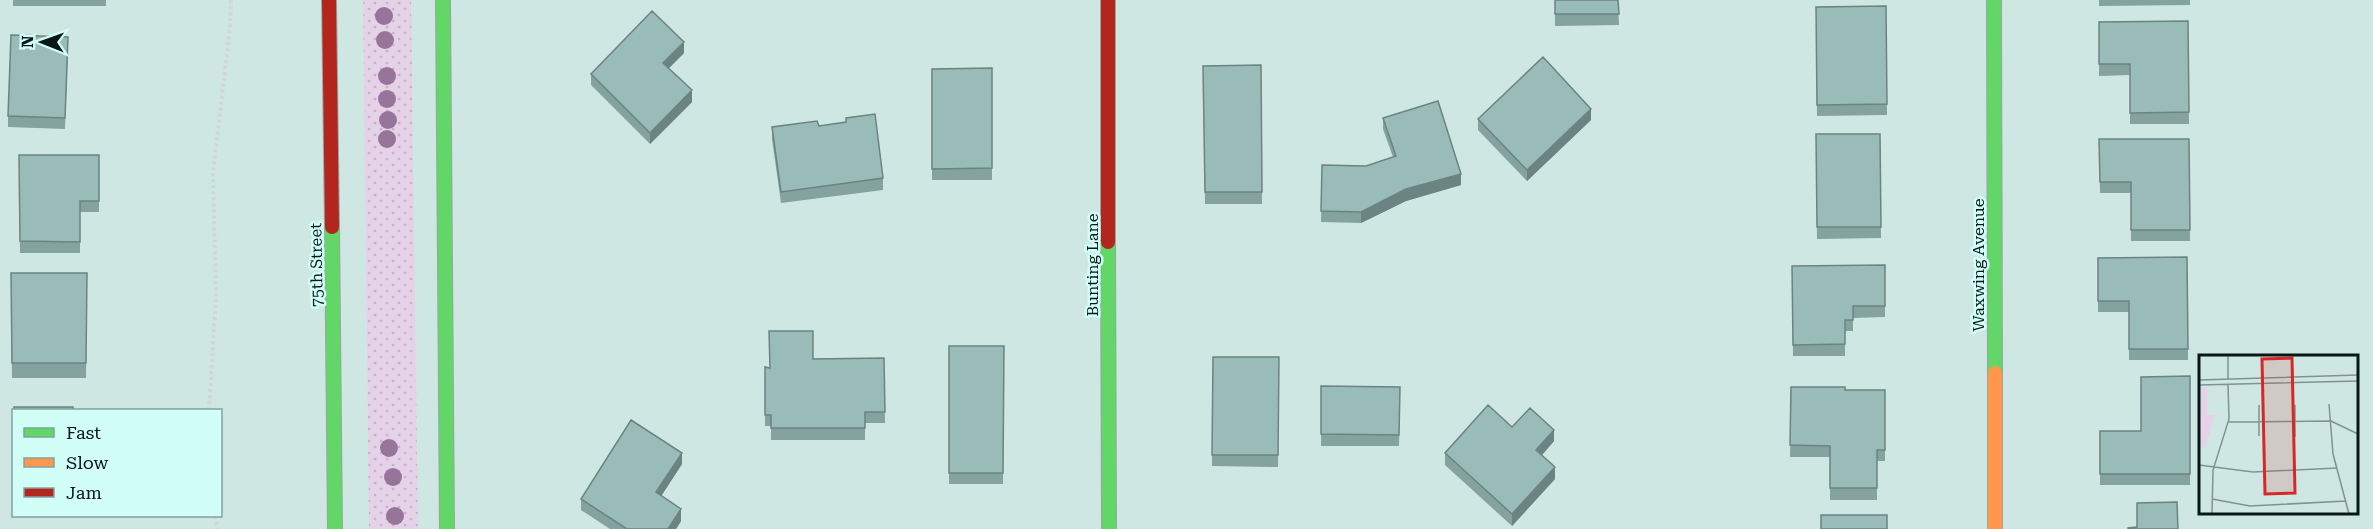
<svg xmlns="http://www.w3.org/2000/svg" width="2373" height="529" viewBox="0 0 2373 529" font-family="'Roboto Serif',serif">
<style>
.grass{fill:url(#grass-dots)}
.lines{fill:none;stroke-linecap:round;stroke-linejoin:round}
.fast-casing{stroke:#94a7a4;stroke-width:16}
.slow-casing{stroke:#94a7a4;stroke-width:16}
.jam-casing{stroke:#94a7a4;stroke-width:16}
.path{stroke:#d0d7d5;stroke-width:4;stroke-dasharray:3 3;stroke-linecap:butt}
.fast{stroke:#63d668;stroke-width:14}
.slow{stroke:#ff974d;stroke-width:14}
.jam{stroke:#b3261e;stroke-width:14}
.tree{fill:#97759b}
.wall{fill:#84a29e}
.shaded-wall{fill:#6b8481}
.building{fill:#99bcb8;stroke:#6b8481;stroke-width:1.5}
.labels{text-anchor:middle;stroke-width:5;stroke-linejoin:round;paint-order:stroke}
.street-label{font-size:16px;fill:#081816;stroke:#d2fef8}
.inset-road{fill:none;stroke:#7f9491;stroke-width:1.5}
.view{fill:#d62828;fill-opacity:0.15;stroke:#d62828;stroke-width:3}
.inset-edge{fill:none;stroke:#081816;stroke-width:3}
</style>
<defs>
<pattern id="grass-dots" width="8" height="8" patternUnits="userSpaceOnUse" patternTransform="scale(1.5)"><rect width="8" height="8" fill="#e6d2e8"/><path d="M2 2h.1M6 6h.1" fill="none" stroke="#c4b4c6" stroke-width="1.8" stroke-linecap="round"/></pattern>
</defs>
<rect width="100%" height="100%" fill="#cfe7e3"/>
<path class="grass" d="M363 0H411L418 529H369Z"/>
<g class="lines">
<defs>
<path id="fast" d="M443 0 447 529
M1994 0 1995 373
M332 227 335 529
M1108 242 1109 529"/>
<path id="slow" d="M1995 373V529"/>
<path id="jam" d="M329 0 332 227
M1108 0V242"/>
</defs>
<use href="#fast" class="fast-casing"/>
<use href="#slow" class="slow-casing"/>
<use href="#jam" class="jam-casing"/>
<path class="path" d="M209 410 216 297 213 172 230 28 231 0
M216 516 217 529"/>
<use href="#fast" class="fast"/>
<use href="#slow" class="slow"/>
<use href="#jam" class="jam"/>
</g>
<g class="tree">
<circle cx="384" cy="16" r="9"/>
<circle cx="385" cy="40" r="9"/>
<circle cx="387" cy="76" r="9"/>
<circle cx="387" cy="99" r="9"/>
<circle cx="388" cy="120" r="9"/>
<circle cx="387" cy="139" r="9"/>
<circle cx="389" cy="448" r="9"/>
<circle cx="393" cy="477" r="9"/>
<circle cx="395" cy="516" r="9"/>
</g>
<path class="wall" d="M13 0H106V6H13Z
M1555 0H1618L1619 25 1555 26Z
M2099 0H2190V5L2099 6Z
M1886 6 1887 115 1817 116 1816 7Z
M2188 21 2189 124H2130V75L2099 76V22Z
M68 48 65 129 8 127V116Z
M684 53 669 68 692 102 650 144 591 85V74Z
M1261 65 1262 204H1205L1203 66Z
M992 68V180H932V69Z
M846 118 883 178V190L781 203 772 139V127L819 126 846 123Z
M1383 118 1461 185 1406 201 1361 223 1321 222 1322 165 1366 166 1393 157 1383 129Z
M1478 119 1591 120 1527 181 1478 130Z
M1816 134H1880L1881 238 1817 239Z
M2099 139H2189L2190 241H2131V193H2100Z
M19 155H99V212H80V253H20Z
M2187 257 2188 360H2129V312H2098V258Z
M1885 265V317L1853 318V331H1845V356H1793L1792 266Z
M11 273H87L86 378H12Z
M949 346H1004L1003 484H949Z
M1213 357H1279L1278 467 1212 466Z
M884 358 885 423H865V440H771V426H765V367L770 368 813 359Z
M2190 376V485H2100V431H2141Z
M1321 386 1400 387 1399 446H1321Z
M1791 387 1845 390H1885V461H1877V500H1830V457H1790Z
M1512 427 1554 441 1542 455 1555 479 1512 526 1445 465V453Z
M682 464 661 496 681 521 676 529H610L581 510V499Z"/>
<path class="shaded-wall" d="M684 42V53L663 74V63Z
M692 90V102L650 144V133Z
M1591 109V120L1527 181V170Z
M1461 174V185L1406 201 1361 223V212L1406 189Z
M1554 430V441L1536 462V450Z
M682 453V464L656 504V492Z
M1555 467V479L1512 526V514Z
M681 509V521L676 529H668Z"/>
<path class="building" d="M1555 0H1618L1619 14H1555Z
M1886 6 1887 104 1817 105 1816 7Z
M652 11 684 42 663 63 692 90 650 133 591 74Z
M2188 21 2189 112 2130 113V64H2099V22Z
M11 35 68 37 65 118 8 116Z
M1543 57 1591 109 1527 170 1478 119Z
M1261 65 1262 192H1205L1203 66Z
M992 68V168L932 169V69Z
M1438 101 1461 174 1406 189 1361 212 1321 211 1322 165 1366 166 1396 156 1383 118Z
M875 114 883 178 781 192 772 127 817 121 819 126 846 122V118Z
M1816 134H1880L1881 227H1817Z
M2099 139H2189L2190 230H2131V182H2100Z
M19 155H99V201H80V242L20 241Z
M2187 257 2188 349H2129V301H2098V258Z
M1885 265V306H1853V320H1845V344L1793 345 1792 266Z
M11 273H87L86 363H12Z
M769 331H813V359L884 358 885 412H865V428H771V415H765V367L770 368Z
M949 346H1004L1003 473H949Z
M1213 357H1279L1278 455H1212Z
M2190 376V474H2100V431H2141V377Z
M1321 386 1400 387 1399 435 1321 434Z
M1791 387H1845V390H1885V450H1877V488H1830V446L1790 445Z
M1488 405 1512 427 1530 408 1554 430 1536 450 1555 467 1512 514 1445 453Z
M14 407H73V411H14Z
M631 420 682 453 656 492 681 509 668 529H627L581 499Z
M2177 502 2178 529H2128V528L2137 527V503Z
M1821 515H1887V529H1821Z"/>
<g class="labels">
<g class="street-label">
<text transform="translate(316 265) rotate(-91)" y="6">75th Street</text>
<text transform="translate(1092 265) rotate(-90)" y="6">Bunting Lane</text>
<text transform="translate(1978 265) rotate(-90)" y="6">Waxwing Avenue</text>
</g>
</g>
<g transform="translate(2199 355)">
<rect width="159" height="159" fill="#cfe7e3"/>
<path d="M0 33H8V60H16L6 92 0 93Z" fill="#e6d2e8"/>
<path class="inset-road" d="M29 0V24M0 25 159 20M0 30 159 26M130 49 134 99 150 159M96 50V82M30 67 132 66 159 79M60 81V50M0 110 54 117 138 113M13 144 51 151 147 146M13 159 14 115 30 64 29 30"/>
<path class="view" d="M93 3 96 138 66 139 63 4Z"/>
<rect width="159" height="159" class="inset-edge"/>
</g>
<rect x="12" y="409" width="210" height="108" fill="#d2fef8" stroke="#81a29e" stroke-width="1.5"/>
<rect x="24" y="428" width="30" height="9" fill="#63d668" stroke="#81a29e" stroke-width="1.5"/>
<text x="66" y="439" font-size="18" fill="#081816">Fast</text>
<rect x="24" y="458" width="30" height="9" fill="#ff974d" stroke="#81a29e" stroke-width="1.5"/>
<text x="66" y="469" font-size="18" fill="#081816">Slow</text>
<rect x="24" y="488" width="30" height="9" fill="#b3261e" stroke="#81a29e" stroke-width="1.5"/>
<text x="66" y="499" font-size="18" fill="#081816">Jam</text>
<g transform="translate(42 42) rotate(271)" stroke="#d2fef8" stroke-width="4.5" paint-order="stroke">
<path d="M0-4.5L10 22L0 15L-10 22Z" fill="#081816"/>
<text y="-9" font-size="16" font-weight="bold" text-anchor="middle" fill="#081816">N</text>
</g>
</svg>
